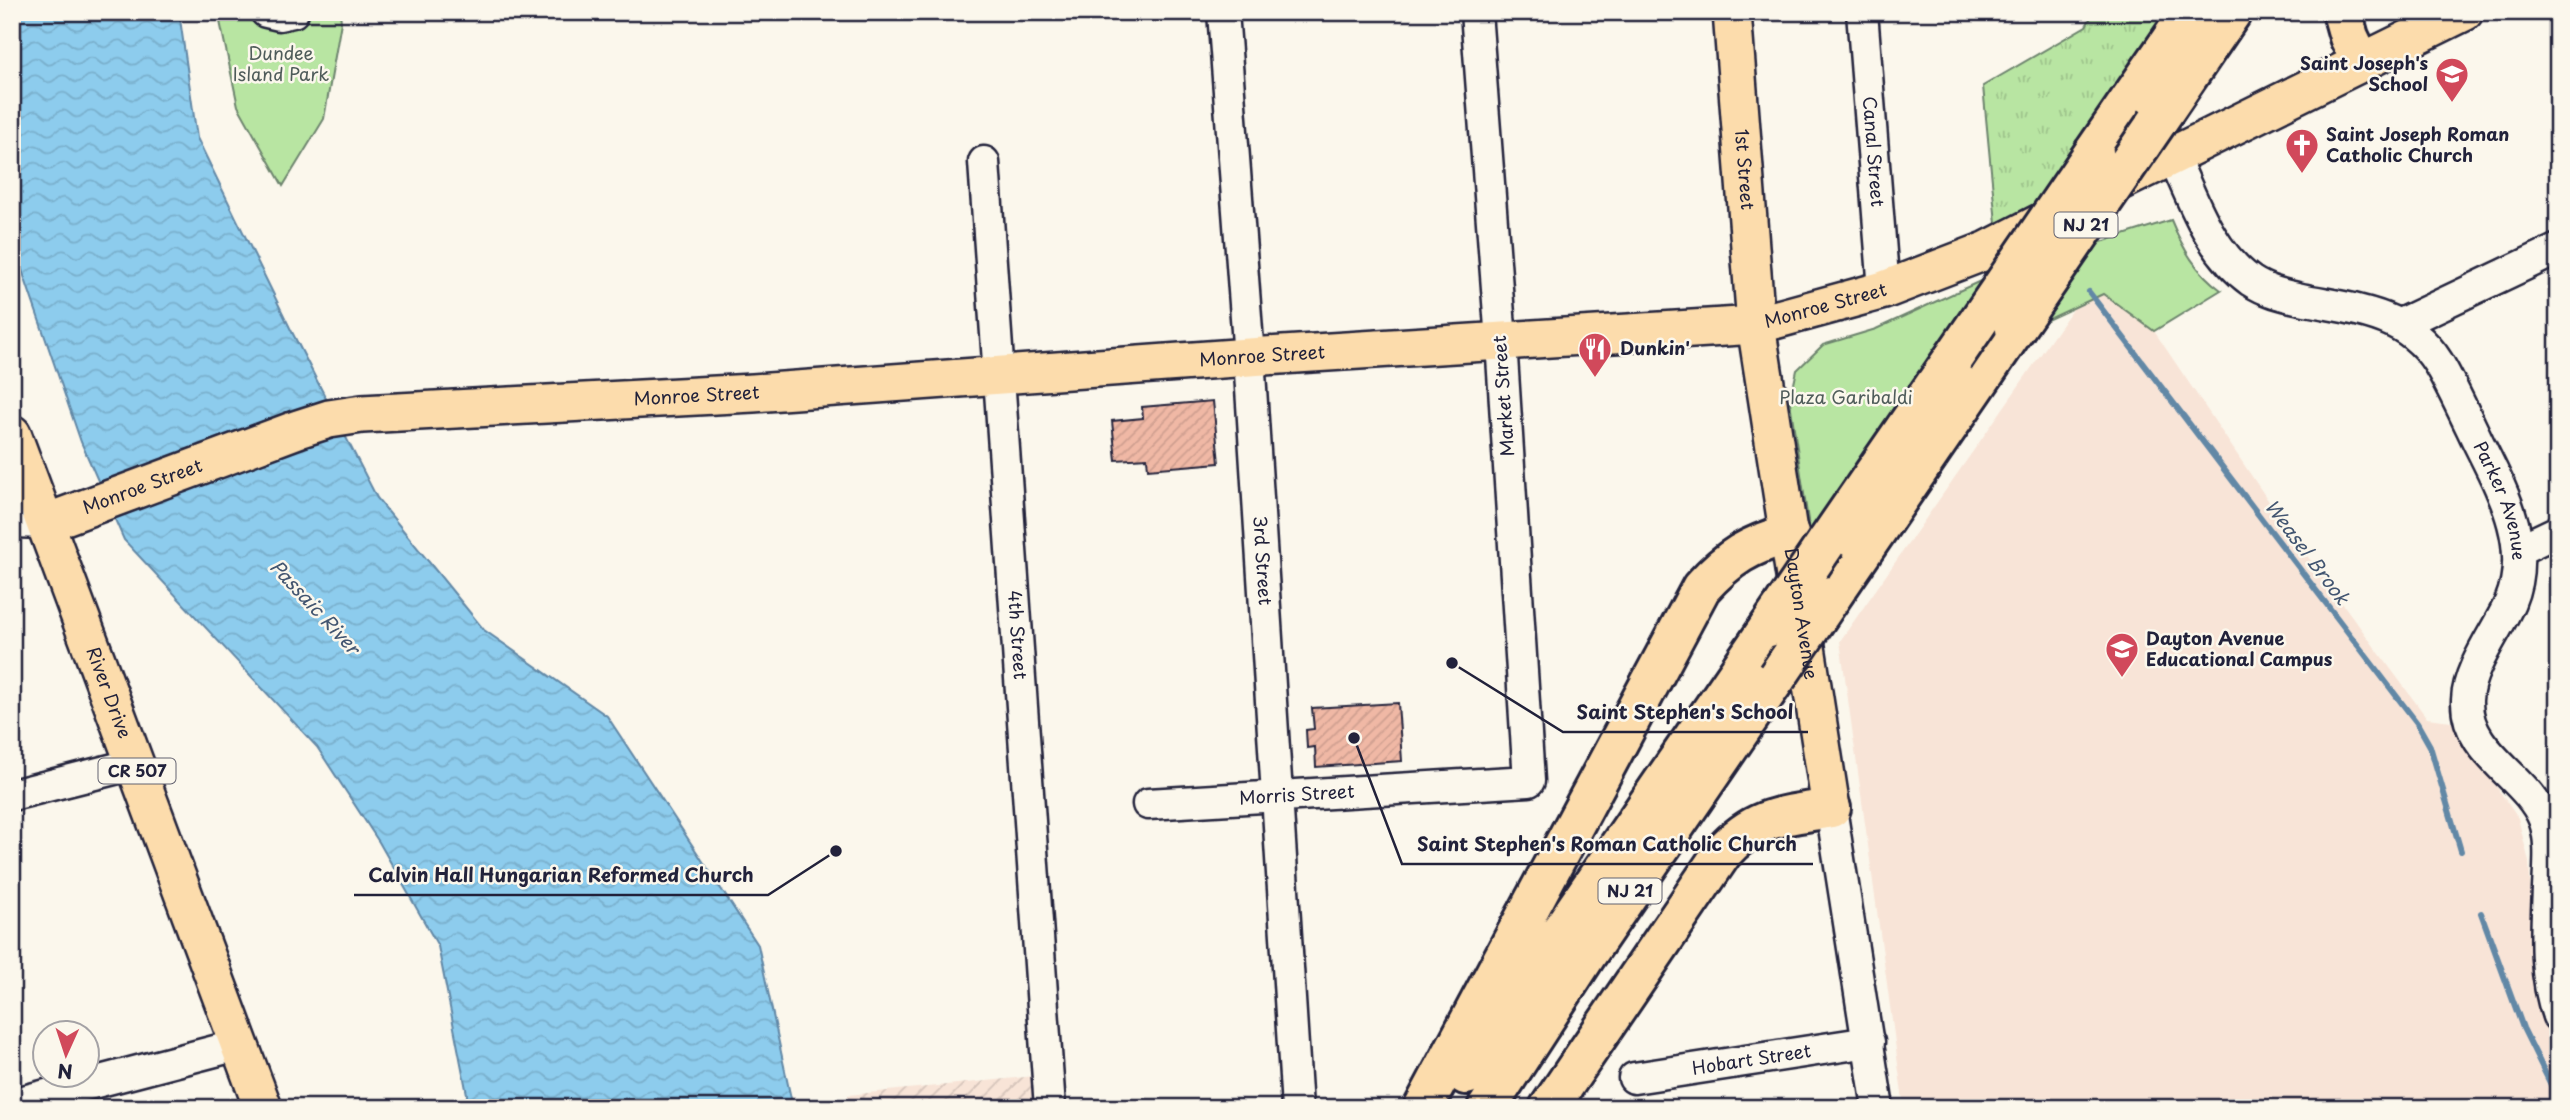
<svg xmlns="http://www.w3.org/2000/svg" width="2570" height="1120" viewBox="0 0 2570 1120" font-family="'Playpen Sans',sans-serif">
<style>
.built{fill:#f8e4d7}
.industrial{fill:url(#industrial-furrows)}
.grass{fill:url(#grass-tufts);stroke:#6d846e;stroke-width:2}
.park{fill:#b8e5a2;stroke:#6d846e;stroke-width:2}
.water{fill:url(#water-waves);stroke:#6288a6;stroke-width:2}
.lines{fill:none;stroke-linecap:round;stroke-linejoin:round}
.stream{stroke:#6288a6;stroke-width:6}
.building{fill:url(#building-hatch);stroke:#22223b;stroke-width:2}
.minor-casing{stroke:#22223b;stroke-width:35}
.major-casing{stroke:#22223b;stroke-width:42}
.highway-casing{stroke:#22223b;stroke-width:44}
.minor{stroke:#fbf7ec;stroke-width:30}
.major{stroke:#fcdcac;stroke-width:37}
.highway{stroke:#fcdcac;stroke-width:38}
.highway-bridge-casing{stroke:#22223b;stroke-width:44;stroke-linecap:butt}
.highway-bridge{stroke:#fcdcac;stroke-width:38}
.labels{text-anchor:middle;stroke-width:5;stroke-linejoin:round;paint-order:stroke}
.shield{fill:#fbf7ec;stroke:#636270;stroke-width:2}
.shield-label{font-size:16px;font-weight:bold;fill:#22223b}
.park-label{font-size:18px;fill:#4f5c5a;stroke:#fbf7ec}
.poi-label{font-size:18px;font-weight:bold;fill:#22223b;stroke:#fbf7ec;text-anchor:start}
.street-label{font-size:18px;fill:#22223b;stroke:#fbf7ec}
.water-label{font-size:19px;font-style:italic;fill:#425570;stroke:#fbf7ec}
.leader{fill:none;stroke:#22223b;stroke-width:2.5}
.callout-dot{fill:#22223b;stroke:#fbf7ec;stroke-width:2.5}
.callout-label{font-size:19px;text-anchor:middle;font-weight:bold;fill:#22223b;stroke:#fbf7ec;stroke-width:5;stroke-linejoin:round;paint-order:stroke}
</style>
<defs>
<pattern id="industrial-furrows" width="10" height="10" patternUnits="userSpaceOnUse" patternTransform="scale(1.75)"><rect width="10" height="10" fill="#f8e4d7"/><path d="M-1 1l2-2M0 10L10 0M9 11l2-2" fill="none" stroke="#d4c3b9"/></pattern>
<pattern id="grass-tufts" width="24" height="20" patternUnits="userSpaceOnUse" patternTransform="scale(1.75)"><rect width="24" height="20" fill="#b8e5a2"/><path d="M3 7l-1-3M5 7V3M7 7l1-3M15 17l-1-3M17 17v-4M19 17l1-3" fill="none" stroke="#9ec48c"/></pattern>
<pattern id="water-waves" width="16" height="10" patternUnits="userSpaceOnUse" patternTransform="scale(1.75)"><rect width="16" height="10" fill="#8dcced"/><path d="M0 5q4-4 8 0t8 0" fill="none" stroke="#79afcc"/></pattern>
<pattern id="building-hatch" width="6" height="6" patternUnits="userSpaceOnUse" patternTransform="scale(1.75)"><rect width="6" height="6" fill="#f0b8a5"/><path d="M-1 1l2-2M0 6l6-6M5 7l2-2" fill="none" stroke="#ce9e8f"/></pattern>
</defs>
<rect width="100%" height="100%" fill="#fbf7ec"/>
<filter id="ink" filterUnits="userSpaceOnUse"><feTurbulence type="fractalNoise" baseFrequency=".0143" numOctaves="2"/><feDisplacementMap in="SourceGraphic" scale="14" xChannelSelector="R" yChannelSelector="G"/><feConvolveMatrix kernelMatrix="1 2 1 2 8 2 1 2 1" color-interpolation-filters="sRGB"/></filter>
<g filter="url(#ink)">
<path class="built" d="M2104 293 2154 331 2286 527 2427 718 2451 721 2518 818 2529 862 2535 969 2558 1030V1108H1904L1840 641 2074 307Z"/>
<path class="industrial" d="M1045 1075 1046 1108H848V1095Z"/>
<path class="grass" d="M2094 12H2166L2036 206 1996 223 1983 86 2086 26Z"/>
<path class="park" d="M218 12H340L341 22 324 119 283 186 238 106Z
M2171 220C2183 249 2196 272 2221 290L2154 331 2103 294 1930 374 1811 540 1790 402 1797 370 1823 345 1876 329 1987 278Z"/>
<path class="water" d="M12 12H179L197 138 292 332 377 498 484 630 607 716 758 945 793 1108H466L467 1094 438 946 379 842 317 747 124 540 81 442 12 241Z"/>
<g class="lines">
<path class="stream" d="M2089 292 2417 723 2430 746 2461 851
M2481 913 2523 1028 2558 1099"/>
</g>
<path class="building" d="M1213 401 1219 463 1148 469 1147 458 1116 460 1112 421 1143 418 1142 407Z
M1398 703 1402 761 1316 767 1315 747 1307 748 1306 730 1314 729 1312 708Z"/>
<g class="lines">
<defs>
<g id="minor">
<path d="M266 12 279 15 293 12"/>
<path id="s1" d="M1223 12 1249 357 1297 1108"/>
<path id="s2" d="M1862 12 1884 290"/>
<path id="s3" d="M2172 154C2193 199 2209 251 2251 281 2266 291 2283 295 2301 299 2359 311 2412 312 2443 371 2456 395 2467 419 2479 444 2503 492 2533 547 2510 602 2498 630 2468 668 2467 700 2465 753 2526 775 2544 819 2552 841 2549 866 2548 889 2546 933 2543 974 2558 1016"/>
<path id="s4" d="M984 162 1050 1108"/>
<path d="M2400 324 2558 249"/>
<path d="M12 522 46 523"/>
<path d="M2518 550 2558 531"/>
<path d="M12 795 134 764"/>
<path id="s5" d="M1148 804 1529 781 1501 341 1476 12"/>
<path d="M1831 808 1878 1108"/>
<path id="s6" d="M1634 1078 1869 1042"/>
<path d="M12 1104 238 1045"/>
</g>
<g id="major">
<path id="s7" d="M1732 12 1756 325 1831 808"/>
<path d="M2107 188 2464 12"/>
<path id="s8" d="M12 434 263 1108"/>
<path id="s9" d="M46 523 298 429 329 419 362 414 753 393 1249 357 1756 325 1884 290 1988 250 2056 215"/>
</g>
<path id="highway" d="M2342 12 2349 37 2361 62
M2157 122 2232 12
M2094 152 2190 12
M1826 543 1954 357
M1832 596 2015 329
M1466 1075 1558 935 1769 627
M1423 1108 1701 588C1729 557 1749 545 1789 534
M1487 1108 1588 953 1777 677
M1549 1108 1723 852C1756 815 1785 816 1831 808"/>
</defs>
<use href="#minor" class="minor-casing"/>
<use href="#major" class="major-casing"/>
<use href="#highway" class="highway-casing"/>
<use href="#minor" class="minor"/>
<use href="#major" class="major"/>
<use href="#highway" class="highway"/>
<defs>
<path id="highway-bridge" d="M2015 329 2157 122
M1954 357 2094 152
M1769 627 1826 543
M1777 677 1832 596"/>
</defs>
<use href="#highway-bridge" class="highway-bridge-casing"/>
<use href="#highway-bridge" class="highway-bridge"/>
</g>
</g>
<defs>
<symbol id="school-pin" viewBox="-11 -11 22 30"><path d="M0 17L-7.5 6A9.5 9.5 0 1 1 7.5 6Z" fill="#d1495b" stroke="#fbf7ec"/><path d="M0-5L7-2L0 1L-7-2ZM-4 1L0 2.5L4 1V4Q0 6-4 4Z" fill="#fff"/></symbol>
<symbol id="church-pin" viewBox="-11 -11 22 30"><path d="M0 17L-7.5 6A9.5 9.5 0 1 1 7.5 6Z" fill="#d1495b" stroke="#fbf7ec"/><path d="M-1.2-6h2.4v3.5h3.3v2.4h-3.3V6h-2.4V-.1h-3.3v-2.4h3.3Z" fill="#fff"/></symbol>
<symbol id="restaurant-pin" viewBox="-11 -11 22 30"><path d="M0 17L-7.5 6A9.5 9.5 0 1 1 7.5 6Z" fill="#d1495b" stroke="#fbf7ec"/><path d="M-5-6h1v4h1v-4h1v4h1v-4h1v5L-1.5 .5V6h-2V.5L-5-1ZM5-6V6H3V1.5H1.5Q1.5-4 5-6Z" fill="#fff"/></symbol>
</defs>
<g fill-rule="evenodd">
<use href="#school-pin" x="2433" y="55" width="38" height="52"/>
<use href="#church-pin" x="2283" y="126" width="38" height="52"/>
<use href="#restaurant-pin" x="1576" y="330" width="38" height="52"/>
<use href="#school-pin" x="2103" y="630" width="38" height="52"/>
</g>
<g class="labels">
<g class="shield">
<rect x="2054.5" y="212.5" width="63" height="25" rx="5"/>
<rect x="98.5" y="758.5" width="77" height="25" rx="5"/>
<rect x="1598.5" y="878.5" width="63" height="25" rx="5"/>
</g>
<g class="shield-label">
<text x="2086" y="231">NJ 21</text>
<text x="137" y="777">CR 507</text>
<text x="1630" y="897">NJ 21</text>
</g>
<g class="park-label">
<text x="281" y="60">Dundee<tspan x="281" dy="21">Island Park</tspan></text>
<text x="1846" y="404">Plaza Garibaldi</text>
</g>
<g class="poi-label">
<text x="2428" y="70" text-anchor="end">Saint Joseph's<tspan x="2428" dy="21">School</tspan></text>
<text x="2326" y="141">Saint Joseph Roman<tspan x="2326" dy="21">Catholic Church</tspan></text>
<text x="1620" y="355">Dunkin'</text>
<text x="2146" y="645">Dayton Avenue<tspan x="2146" dy="21">Educational Campus</tspan></text>
</g>
<g class="street-label">
<text dy="6" stroke="none"><textPath href="#s2" startOffset="140">Canal Street</textPath></text>
<text dy="6" stroke="none"><textPath href="#s7" startOffset="158">1st Street</textPath></text>
<text dy="6" stroke="none"><textPath href="#s9" startOffset="1804">Monroe Street</textPath></text>
<text dy="6" stroke="none"><textPath href="#s9" startOffset="1237">Monroe Street</textPath></text>
<text dy="6" stroke="none"><textPath href="#s9" startOffset="670">Monroe Street</textPath></text>
<text transform="translate(1504 396) rotate(-94)" y="6">Market Street</text>
<text dy="6" stroke="none"><textPath href="#s9" startOffset="103">Monroe Street</textPath></text>
<text dy="6" stroke="none"><textPath href="#s3" startOffset="514">Parker Avenue</textPath></text>
<text dy="6" stroke="none"><textPath href="#s1" startOffset="550">3rd Street</textPath></text>
<text dy="6" stroke="none"><textPath href="#s7" startOffset="606">Dayton Avenue</textPath></text>
<text dy="6" stroke="none"><textPath href="#s4" startOffset="474">4th Street</textPath></text>
<text dy="6" stroke="none"><textPath href="#s8" startOffset="276">River Drive</textPath></text>
<text dy="6" stroke="none"><textPath href="#s5" startOffset="149">Morris Street</textPath></text>
<text dy="6" stroke="none"><textPath href="#s6" startOffset="119">Hobart Street</textPath></text>
</g>
<g class="water-label">
<text transform="translate(2307 552) rotate(53)" y="7">Weasel Brook</text>
<text transform="translate(315 607) rotate(47)" y="7">Passaic River</text>
</g>
</g>
<path class="leader" d="M1452 663L1563 732H1808M1354 738L1402 864H1813M836 851L768 895H354"/>
<g class="callout-dot">
<circle cx="1452" cy="663" r="7"/>
<circle cx="1354" cy="738" r="7"/>
<circle cx="836" cy="851" r="7"/>
</g>
<g class="callout-label">
<text x="1685" y="719">Saint Stephen's School</text>
<text x="1607" y="851">Saint Stephen's Roman Catholic Church</text>
<text x="561" y="882">Calvin Hall Hungarian Reformed Church</text>
</g>
<rect width="2570" height="1120" fill="none" stroke="#fbf7ec" stroke-width="42"/>
<rect x="21" y="21" width="2528" height="1078" fill="none" stroke="#22223b" stroke-width="2.5" filter="url(#ink)"/>
<g transform="translate(66 1054) rotate(183)"><circle r="33" fill="#fbf7ec" stroke="#a4a2a5" stroke-width="2"/>
<path d="M0-5L12 26L0 18L-12 26Z" fill="#d1495b"/>
<text y="-10" font-size="19" font-weight="bold" text-anchor="middle" fill="#22223b">N</text>
</g>
</svg>
